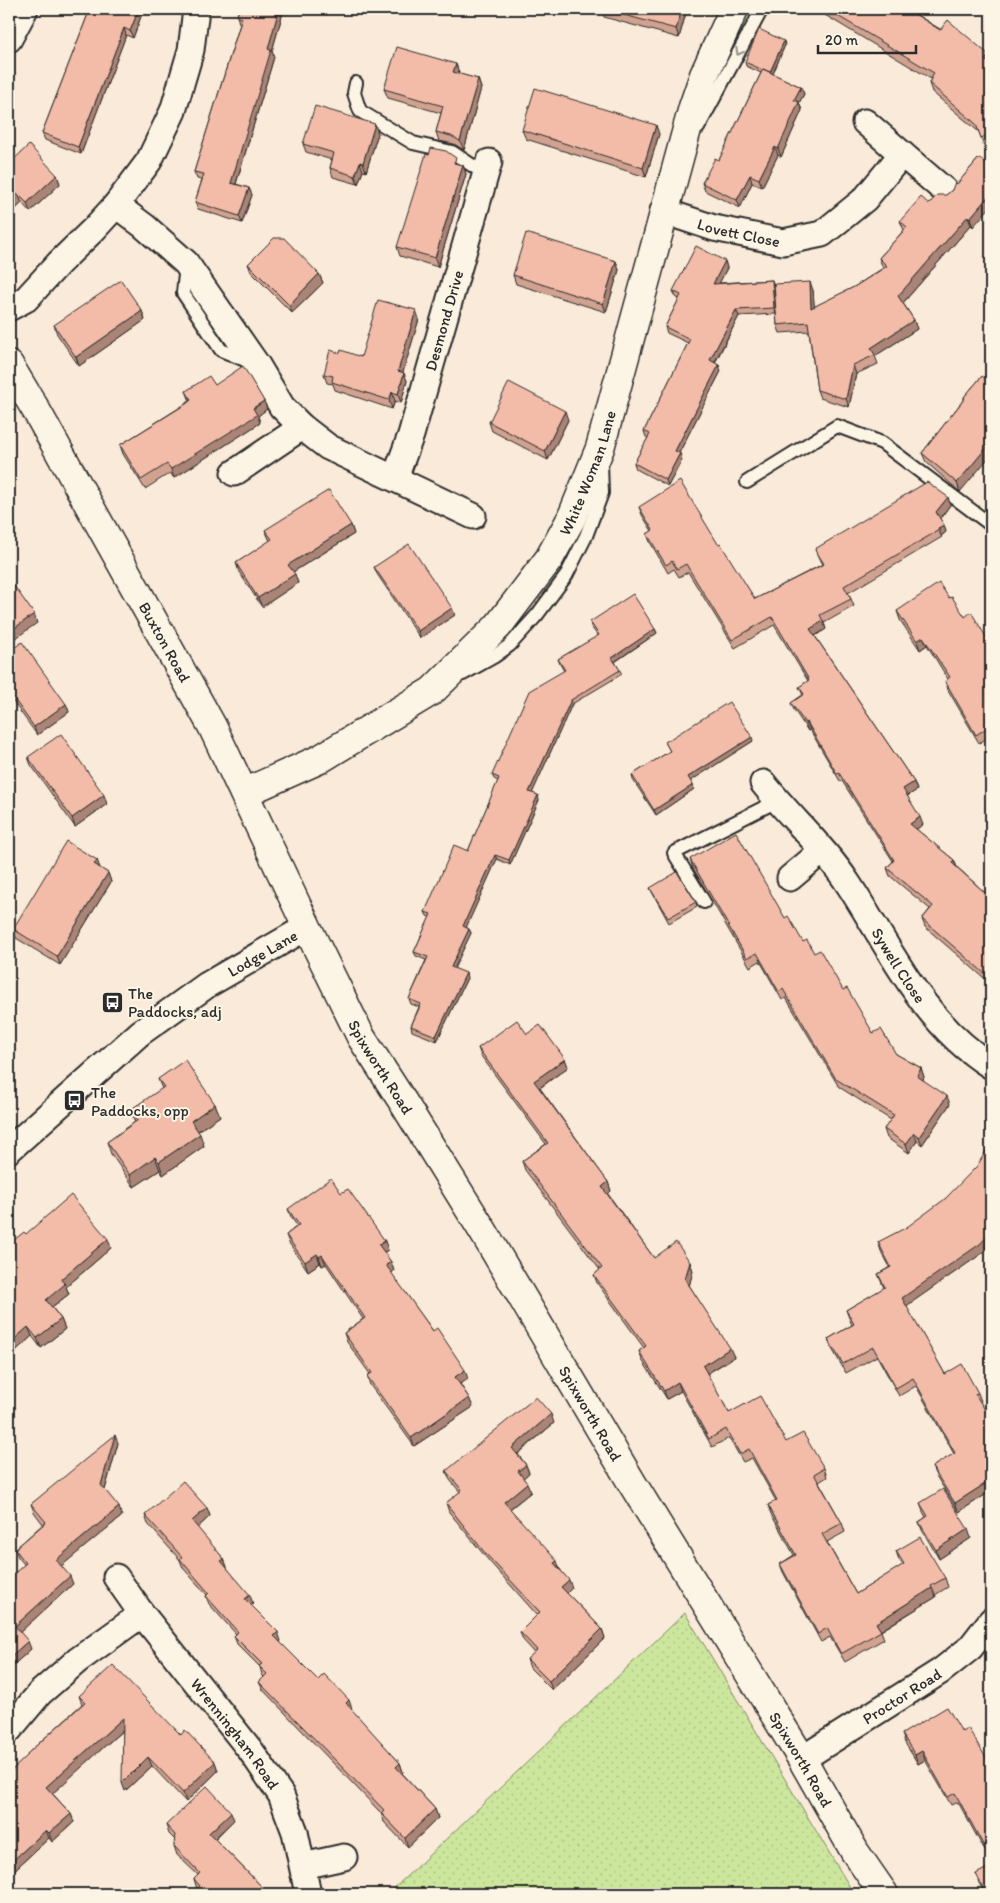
<svg xmlns="http://www.w3.org/2000/svg" width="1000" height="1903" viewBox="0 0 1000 1903" font-family="Itim,sans-serif">
<style>
.grass{fill:url(#grass-dots);stroke:#7c8964}
.lines{fill:none;stroke-linecap:round;stroke-linejoin:round}
.lane-casing{stroke:#2b2b2b;stroke-width:16}
.street-casing{stroke:#2b2b2b;stroke-width:29}
.secondary-casing{stroke:#2b2b2b;stroke-width:31}
.lane{stroke:#fcf5e5;stroke-width:12}
.street{stroke:#fcf5e5;stroke-width:25}
.secondary{stroke:#fcf5e5;stroke-width:28}
.wall{fill:#d1a290;stroke:#2b2b2b}
.shaded-wall{fill:#aa8476;stroke:#2b2b2b}
.building{fill:#f3bca8;stroke:#2b2b2b}
.oneway{stroke:#949088}
.labels{text-anchor:middle;stroke-width:4;stroke-linejoin:round;paint-order:stroke}
.street-label{font-size:16px;fill:#2b2b2b;stroke:#fcf5e5}
.poi-label{font-size:16px;fill:#2b2b2b;stroke:#fcf5e5;text-anchor:start}
</style>
<defs>
<pattern id="grass-dots" width="8" height="8" patternUnits="userSpaceOnUse" patternTransform="scale(1.25)"><rect width="8" height="8" fill="#cce79d"/><path d="M2 2h.1M6 6h.1" fill="none" stroke="#afc687" stroke-width="1.8" stroke-linecap="round"/></pattern>
</defs>
<rect width="100%" height="100%" fill="#faead9"/>
<filter id="ink" filterUnits="userSpaceOnUse"><feTurbulence type="fractalNoise" baseFrequency=".02" numOctaves="2"/><feDisplacementMap in="SourceGraphic" scale="10" xChannelSelector="R" yChannelSelector="G"/><feConvolveMatrix kernelMatrix="1 2 1 2 8 2 1 2 1" color-interpolation-filters="sRGB"/></filter>
<g filter="url(#ink)">
<path class="grass" d="M685 1613 854 1894H388Z"/>
<g class="lines">
<defs>
<path id="lane" d="M356 83 354 93 360 111 413 143 452 152 476 168 486 171
M698 128 762 9
M186 266 183 293 221 350 250 362
M747 482 837 426 882 443 991 525
M463 674 495 656 510 645 537 615 566 576 586 536 602 493 601 463
M704 902 674 853 777 801"/>
<g id="street">
<path d="M9 39 25 9"/>
<path d="M902 154 944 190"/>
<path d="M116 205 144 226 186 263 257 365 282 407 302 427 328 447 473 516"/>
<path id="s1" d="M663 211 714 228 783 242 822 234 865 199 902 154 865 122"/>
<path d="M9 308 26 299 59 263 94 229 116 205 149 161 173 111 191 50 196 9"/>
<path d="M234 473 302 427"/>
<path id="s2" d="M395 478 411 435 489 162"/>
<path id="s3" d="M763 783C790 817 826 849 849 885 892 951 922 1022 991 1066"/>
<path d="M790 878 822 851"/>
<path id="s4" d="M9 1150 140 1033 207 985 307 927"/>
<path d="M116 1577 142 1614"/>
<path id="s5" d="M9 1730 40 1693 78 1660 142 1614 251 1751 281 1795 295 1832 308 1894"/>
<path id="s6" d="M802 1759 941 1671 970 1648 991 1621"/>
<path d="M303 1866 344 1857"/>
</g>
<g id="secondary">
<path id="s7" d="M9 365 36 410 212 726 307 927 361 1037 403 1102 483 1231 632 1483 802 1759 855 1852 884 1894"/>
<path id="s8" d="M244 793 320 759 432 691 498 626 549 559 571 519 600 448 693 107 704 75 734 9"/>
</g>
</defs>
<use href="#lane" class="lane-casing"/>
<use href="#street" class="street-casing"/>
<use href="#secondary" class="secondary-casing"/>
<use href="#lane" class="lane"/>
<use href="#street" class="street"/>
<use href="#secondary" class="secondary"/>
</g>
<path class="wall" d="M90 9H143V11L133 38 126 35 81 154 45 140 42 133Z
M239 9H284L272 51 274 57 236 184 249 188 252 195 242 223 198 209 195 202 202 180 197 179 194 172 240 24 239 23 237 16Z
M601 9H687L679 38 604 17Z
M815 9H907L991 60V144L984 146 979 132 932 92 929 83 931 79Z
M785 45 773 74 801 87 804 94 799 103 802 110 781 157 778 155 762 187 752 183 740 208 705 191 702 183 719 160 761 73 746 66 745 62Z
M456 64 459 73V74L478 79 481 88 464 150 454 144 439 141 436 132 441 113 388 98 384 89Z
M522 130 659 134 646 177 526 139Z
M378 133 366 172 363 171 358 184 333 177 330 168 332 160 306 152 303 144Z
M979 158 973 227 971 225 903 303 914 320 917 329 875 356 878 364 856 374 849 407 820 398 817 390 809 331 780 333 777 325 776 314 739 316 715 363 721 371 679 453 682 460 668 486 636 469 634 463 648 438 646 437 644 431 688 343 667 333 665 327 679 299 676 297 673 291 725 261 727 268 719 283 772 280 774 286 813 290 814 307 854 287 883 268 879 258 904 230 900 221 946 195 952 190Z
M9 164 57 175 60 184 30 212 22 203 9 215Z
M458 164 463 165 466 174 438 267 400 256 397 247Z
M616 261 619 270 606 312 516 284 513 275Z
M248 264 319 274 323 283 292 313 251 272Z
M142 311 145 320 79 366 57 334 54 325Z
M419 319 403 372 407 381 401 403 395 401 392 409 335 390 333 384 327 383 324 374 340 353 361 357Z
M982 376 960 492 926 462 922 453 964 399V397Z
M215 385 267 409 258 416 260 423 174 478 170 473 145 489 123 454 120 445 190 401 186 391Z
M568 420 548 460 492 431 489 422Z
M948 497 950 505 940 519 944 525 946 532 941 536 942 537 848 593 851 599 854 606 824 623 826 629 815 636 914 782 917 790 907 796 923 825 916 829 954 860 957 867 991 898V984L925 927 922 919 930 909 890 876 887 868 893 861 842 781H840L810 730 808 731 794 710 791 703 803 695 799 687 808 681 774 625 735 648 688 572 679 577 674 569 668 573 650 542 647 534 652 531 642 515 639 507 718 544 755 599 823 564 818 557 815 549Z
M351 525 354 534 293 572 298 583 262 607 239 572 236 563 270 541 265 530Z
M374 567 455 615 420 638 377 574Z
M949 598 965 617 991 645V736L979 743 948 690 945 681 948 679 927 645 920 650 900 620 897 611Z
M590 622 655 629 657 633 615 662 622 674 572 704 532 793 539 800 510 865 497 859 466 927 469 929 471 933 454 968 467 978 437 1041 412 1031 411 1026 419 1007 411 1004 409 999 426 960 416 956 414 952 430 917 427 916 425 912 468 851 498 781 494 779 492 775 564 671 560 664 558 659 598 636 591 627Z
M9 652 66 704 69 712 37 735 9 696Z
M753 741 690 781 694 789 656 815 633 780 632 775 670 751 665 742Z
M28 757 107 804 75 827 31 765Z
M690 859 785 918 803 942 814 953 843 990 873 1033 896 1054 921 1068 924 1077 923 1080 950 1104 922 1145 917 1141 909 1153 887 1138 884 1129 891 1120 839 1087 786 998 782 1000 760 961 750 967 693 868Z
M97 860 99 868 108 873 111 882 60 965 16 938 13 929Z
M650 888 696 902 697 907 669 923 652 892Z
M527 1034 565 1059 568 1067 540 1088 608 1182 611 1191 608 1194 654 1258 690 1262 693 1271 689 1285 734 1357 707 1374 729 1413 786 1442 824 1468 827 1477 819 1482 842 1523 845 1532 827 1542 856 1594 903 1565 899 1560 896 1551 945 1578 948 1587 935 1595 936 1597 881 1631 884 1639 845 1662 830 1637 821 1642 783 1572 780 1564 794 1555 771 1514 768 1505 776 1501 752 1458 743 1462 729 1438 712 1447 681 1391 667 1399 642 1360 639 1351 644 1348 597 1283 594 1275 600 1270 525 1170 522 1161 546 1144 481 1056 478 1048Z
M158 1079 215 1104 220 1116 198 1131 204 1146 163 1175 160 1170 134 1187 111 1154 107 1142 135 1122 130 1110 162 1089Z
M341 1193 388 1250 384 1252 391 1262 394 1271 391 1273 468 1379 460 1384 469 1398 473 1407 414 1446 370 1385 367 1376 370 1374 347 1342 344 1333 363 1319 326 1264 322 1266 320 1263 308 1271 289 1243 286 1235 297 1226 291 1217 288 1209Z
M26 1234 111 1248 66 1287 69 1294 52 1307 61 1319 65 1329 41 1348 32 1336 9 1357V1244Z
M878 1242 984 1252 906 1306 945 1374 978 1393 981 1401 980 1402 991 1419V1491L959 1512 936 1476 932 1467 954 1454 916 1386 899 1396 877 1356 846 1373 831 1347 828 1339 852 1325 849 1318 846 1310 884 1288 878 1274 890 1267 881 1251Z
M554 1423 518 1454 526 1465 529 1473 523 1478 531 1492 510 1509 560 1569 572 1588 567 1593 602 1629 605 1638 552 1690 530 1668 527 1659 535 1653 523 1640 520 1632 537 1615 489 1561 449 1512 446 1503 460 1492 450 1480 446 1471Z
M118 1443 105 1490 122 1516 61 1566 73 1584 20 1632 31 1649 9 1669 24 1564 18 1557 15 1549 43 1524 34 1512 31 1504Z
M920 1503 971 1538 939 1559 922 1530 919 1522 926 1517 923 1512Z
M207 1508 210 1516 197 1528 224 1559 227 1567V1568L253 1604 251 1605 281 1641 280 1642 318 1680 352 1709 351 1710 400 1763 403 1772 402 1773 435 1809 438 1818 408 1847 384 1822 381 1813 263 1690 259 1682 264 1677 262 1675 260 1667 237 1644 234 1636 236 1634 209 1604 206 1596 207 1595 183 1568 180 1560 148 1524 145 1515Z
M79 1696 181 1735 215 1762 218 1771 186 1802 152 1766 125 1791 123 1730 52 1793 71 1814 74 1822 52 1842 49 1838 9 1875V1773L28 1756 27 1754 82 1704Z
M962 1732 991 1766V1862L958 1802 951 1805 925 1760 918 1764 905 1743 902 1734Z
M234 1820 215 1839 264 1889 266 1894H192L197 1889 194 1879 198 1875 177 1855 174 1846 175 1840 169 1834 166 1825Z
M976 1874 991 1894H985L979 1883Z"/>
<path class="shaded-wall" d="M139 9H143V11L133 38 130 31Z
M279 9H284L272 51 274 57 234 190 231 183Z
M682 9H687L679 38 676 29Z
M124 28 126 35 81 154 78 147Z
M784 41 785 45 771 78 770 73Z
M989 55 991 60V65L985 60Z
M456 64 459 73 456 81 453 72Z
M478 79 481 88 464 150 460 141Z
M801 87 804 94 799 103 802 110 781 157 778 149 794 100Z
M375 124 378 133 366 172 363 163Z
M656 125 659 134 646 177 643 168Z
M775 147 778 155 762 187 759 179Z
M360 162 363 171 358 184 355 176Z
M463 165 466 174 438 267 435 258Z
M57 175 60 184 30 212 27 203Z
M750 175 752 183 740 208 737 200Z
M249 188 252 195 242 223 239 216Z
M991 193V206L973 227 970 218Z
M18 194 22 203 9 215V203Z
M968 216 971 225 902 304 898 296Z
M616 261 619 270 606 312 603 304Z
M725 261 727 268 716 290 713 284Z
M319 274 323 283 292 313 289 305Z
M772 280 774 286 776 314 774 308Z
M810 282 813 290 815 316 811 308Z
M416 310 419 319 401 379 398 371Z
M736 310 739 316 712 367 710 360Z
M142 311 145 320 79 366 76 357Z
M914 320 917 329 875 356 871 348Z
M719 365 721 371 677 457 675 451Z
M853 365 856 374 849 407 846 399Z
M404 373 407 381 401 403 398 394Z
M392 392 395 401 392 409 389 400Z
M264 401 267 409 258 416 260 423 174 478 171 469Z
M565 411 568 420 548 460 545 451Z
M991 442V455L960 492 957 483Z
M680 453 682 460 668 486 666 480Z
M948 497 950 505 939 520 936 512Z
M351 525 354 534 291 573 288 565Z
M944 525 946 532 941 536 938 528Z
M295 574 298 583 262 607 258 598Z
M452 608 455 615 420 638 418 631Z
M34 614 37 623 9 643V632Z
M823 621 826 629 813 637 810 629Z
M655 629 657 633 614 662 612 658Z
M923 637 927 645 920 650 917 641Z
M571 700 572 704 531 796 529 792Z
M66 704 69 712 37 735 34 727Z
M807 722 810 730 808 731 805 723Z
M752 737 753 741 689 782 688 777Z
M914 782 917 790 906 797 903 789Z
M693 785 694 789 656 815 654 810Z
M104 795 107 804 75 827 72 818Z
M538 795 539 800 510 865 509 860Z
M920 817 923 825 913 831 910 824Z
M495 855 497 859 465 930 463 926Z
M97 860 100 868 94 864Z
M954 860 957 868 952 863Z
M108 873 111 882 60 965 57 956Z
M469 929 471 933 453 971 451 967Z
M466 973 467 978 437 1041 436 1036Z
M565 1059 568 1067 538 1089 534 1081Z
M921 1068 924 1077 920 1084 917 1076Z
M947 1096 950 1104 922 1145 919 1137Z
M215 1104 220 1116 195 1133 191 1121Z
M914 1133 917 1141 909 1153 906 1144Z
M200 1134 204 1146 163 1175 159 1162Z
M155 1157 160 1170 134 1187 130 1175Z
M608 1182 611 1191 606 1196 602 1187Z
M991 1232V1244L984 1252 905 1307 902 1298Z
M108 1239 111 1248 66 1287 69 1294 49 1309 46 1300 61 1279Z
M385 1241 388 1250 382 1253 379 1245Z
M317 1254 320 1263 308 1271 305 1262Z
M322 1255 326 1264 322 1266 319 1257Z
M391 1262 394 1271 389 1274 386 1265Z
M690 1262 693 1271 689 1287 685 1279Z
M61 1319 65 1329 41 1348 37 1338Z
M28 1327 32 1336 9 1357V1344Z
M730 1348 734 1357 706 1374 703 1366Z
M465 1370 468 1379 458 1385 455 1377Z
M678 1382 681 1391 667 1399 664 1391Z
M469 1398 473 1407 414 1446 411 1438Z
M551 1414 554 1423 515 1456 512 1448Z
M115 1435 118 1443 104 1493 101 1485Z
M991 1444V1455L989 1456 986 1447Z
M526 1465 529 1473 521 1480 518 1471Z
M991 1480V1491L959 1512 955 1503Z
M527 1483 531 1492 507 1511 504 1502Z
M119 1507 122 1516 59 1568 56 1560Z
M207 1508 210 1516 195 1530 192 1521Z
M968 1529 971 1538 939 1559 936 1550Z
M224 1559 227 1567 224 1570 221 1561Z
M557 1561 560 1570 554 1563Z
M70 1576 73 1584 18 1634 15 1626Z
M569 1580 572 1588 564 1596 561 1587Z
M932 1588 936 1597 880 1631 876 1623Z
M250 1595 253 1604 249 1608 245 1599Z
M602 1629 605 1638 552 1690 549 1681Z
M278 1632 281 1641 278 1645 274 1636Z
M28 1641 31 1649 9 1669V1658Z
M349 1700 352 1709 349 1712 346 1703Z
M123 1718 126 1727 50 1796 46 1787Z
M922 1751 925 1760 918 1764 915 1755Z
M148 1757 152 1766 125 1791 122 1783Z
M215 1762 218 1771 186 1802 183 1793Z
M400 1763 403 1772 399 1776 396 1767Z
M435 1809 438 1818 408 1847 405 1838Z
M231 1812 234 1820 212 1841 209 1833Z
M71 1814 74 1822 52 1842 49 1833Z
M46 1830 49 1838 9 1875V1864Z
M264 1889 266 1894H259Z"/>
<path class="building" d="M90 9H139L130 31 124 28 78 147 42 133Z
M239 9H279L268 49 271 50 231 183 249 188 239 216 195 202 204 174 194 172 242 18 237 16Z
M602 9H682L676 29Z
M826 9H907L940 30 948 20 989 55 985 60 991 65V134L981 138 976 124 929 83 934 73Z
M759 29 784 41 770 72 763 69V70L745 62Z
M397 47 456 64 453 72 478 79 460 141 451 136 436 132 443 106 384 89Z
M763 69 801 87 794 100 799 102 778 149 775 147 759 179 750 175 737 200 702 183 715 158 719 160Z
M535 88 656 125 643 168 522 130Z
M315 106 375 124 363 163 360 162 355 176 330 168 334 153 303 144Z
M29 145 57 175 27 203 18 194 9 203V164Z
M431 148 446 151 456 158 454 163 463 165 435 258 397 247 426 154 429 155Z
M979 158 991 168V193L970 218 968 216 898 296 914 320 871 348 875 355 853 365 846 399 817 390 808 322 777 325 774 284 810 282 811 308 854 287 887 266 879 258 907 227 900 221 921 197 929 204 937 195H946L952 190 955 182 957 184Z
M526 233 616 261 603 304 513 275Z
M274 238H284L319 274 289 305 248 264Z
M696 246 725 261 713 284 772 280 774 308 736 310 710 360 719 365 675 451 680 453 666 480 634 463 650 434 644 431 690 339 665 327 681 295 673 291Z
M121 280 142 311 76 357 54 325Z
M378 300 416 310 398 371 404 373 398 394 392 392 389 400 332 382 333 376 324 374 330 350 340 353 341 350 361 357Z
M243 366 264 401 253 408 257 415 171 469 167 464 141 480 120 445 186 404 191 400 186 391 209 376 215 385Z
M982 376 991 384V442L957 483 922 453 965 398 964 397Z
M509 382 565 411 545 451 489 422Z
M680 481 718 544 720 543 755 599 824 564 815 549 927 482 948 497 936 512 944 525 938 528 939 530 844 586 851 599 820 615 823 621 810 629 914 782 903 789 920 817 910 824 954 860 952 863 991 898V979L922 919 933 906 887 868 894 860 839 773 837 774 807 722 805 723 791 703 804 694 799 687 809 680 772 617 732 640 686 564 677 569 672 561 666 565 647 534 653 530 639 507Z
M329 490 351 525 288 565 295 574 258 598 236 563 272 539 265 530Z
M409 544 452 608 418 631 374 567Z
M12 583 34 614 9 632V585Z
M939 583 949 598 952 597 965 617 971 612 991 645V727L990 726 976 735 945 681 950 677 923 637 917 641 897 611Z
M633 594 655 629 612 658 620 670 571 700 529 792 538 795 509 860 495 855 463 926 469 929 451 967 466 973 436 1036 411 1026 421 1004 409 999 428 957 414 952 431 914 425 912 454 845 468 851 499 778 492 775 529 691 565 670 558 659 599 635 590 622Z
M22 642 66 704 34 727 9 692V652Z
M729 702 752 737 688 777 693 785 654 810 632 775 670 751 665 742Z
M61 734 104 795 72 818 28 757Z
M736 832 785 918 788 916 803 942 807 940 814 953 820 950 843 990 847 988 873 1033 881 1029 896 1054 921 1068 917 1076 947 1096 919 1137 914 1133 906 1144 884 1129 894 1115 836 1079 783 989 779 992 757 953 747 958 690 859Z
M66 841 97 860 94 864 108 873 57 956 13 929Z
M677 872 696 902 668 918 650 888Z
M517 1020 527 1034 540 1025 565 1059 534 1081 608 1182 602 1187 654 1258 676 1242 690 1262 685 1279 730 1348 703 1366 729 1413 760 1396 786 1442 803 1433 824 1468 814 1474 842 1523 822 1534 856 1594 904 1564 896 1551 920 1537 945 1578 931 1586 932 1588 876 1623 881 1631 841 1654 827 1628 818 1634 780 1564 796 1555 768 1505 777 1500 749 1449 740 1454 726 1429 709 1439 678 1382 664 1391 639 1351 646 1346 594 1275 602 1268 522 1161 548 1143 478 1048Z
M185 1060 215 1104 191 1121 200 1134 159 1162 155 1157 130 1175 107 1142 138 1120 130 1110 164 1087 158 1079Z
M991 1143V1232L980 1244 902 1298 945 1374 962 1364 978 1393 975 1394 991 1419V1444L986 1447 991 1456V1480L955 1503 932 1467 955 1453 913 1378 896 1388 873 1347 843 1364 828 1339 854 1324 846 1310 885 1287 878 1274 891 1267 878 1242 907 1227 945 1199 977 1166Z
M331 1178 341 1193 348 1189 385 1241 379 1245 391 1262 386 1265 433 1331 437 1328 465 1370 455 1377 469 1398 411 1438 367 1376 372 1373 344 1333 365 1318 322 1255 319 1257 317 1254 305 1262 286 1235 299 1225 288 1209Z
M71 1195 108 1239 61 1279 65 1284 46 1300 61 1319 37 1338 28 1327 9 1344V1244L24 1232 26 1234Z
M536 1397 551 1414 512 1448 526 1465 518 1471 527 1483 504 1502 557 1561 554 1563 569 1580 561 1587 602 1629 549 1681 527 1659 537 1650 520 1632 540 1612 485 1553 446 1503 462 1490 446 1471Z
M115 1435 101 1485 119 1507 56 1560 70 1576 15 1626 28 1641 9 1658V1578L26 1563 15 1549 46 1522 31 1504Z
M183 1481 207 1508 192 1521 224 1559 221 1561 250 1595 245 1599 278 1632 274 1636 318 1680 324 1674 349 1700 346 1703 400 1763 396 1767 435 1809 405 1838 381 1813 384 1810 259 1682 267 1674 259 1666 262 1664 234 1636 238 1632 206 1596 209 1593 180 1559 182 1557 145 1515Z
M943 1489 968 1529 936 1550 919 1522 928 1516 920 1503Z
M113 1665 181 1735 185 1730 215 1762 183 1793 148 1757 122 1783 123 1718 46 1787 71 1814 49 1833 46 1830 9 1864V1813L12 1810 9 1806V1773L28 1755 27 1754 85 1702 79 1696Z
M947 1707 962 1732 968 1728 991 1766V1859L955 1793 948 1797 922 1751 915 1755 902 1734Z
M207 1786 231 1812 209 1833 264 1889 259 1894H192L200 1886 194 1879 200 1873 174 1846 175 1835 166 1825Z
M991 1866V1894H986L976 1874Z"/>
<defs><path id="oneway-chevron" d="M-2-3.5L2.5 0L-2 3.5" fill="none" stroke-width="1.6" stroke-linecap="round" stroke-linejoin="round" transform="scale(1.25)"/></defs>
<use class="oneway" href="#oneway-chevron" transform="translate(739 52) rotate(118)"/>
</g>
<defs>
<symbol id="bus-square" viewBox="-11 -11 22 22"><rect x="-9" y="-9" width="18" height="18" rx="4" fill="#2b2b2b" stroke="#fcf5e5"/><path d="M-5-6H5V4H4V6H2V4H-2V6H-4V4H-5ZM-3.5-4V0h7V-4ZM-3.5 1.2v1.5H-2V1.2ZM2 1.2v1.5H3.5V1.2Z" fill="#fff"/></symbol>
</defs>
<g fill-rule="evenodd">
<use href="#bus-square" x="100" y="990" width="25" height="25"/>
<use href="#bus-square" x="62" y="1088" width="25" height="25"/>
</g>
<g class="labels">
<g class="street-label">
<text dy="6" stroke="none"><textPath href="#s1" startOffset="79">Lovett Close</textPath></text>
<text dy="6" stroke="none"><textPath href="#s2" startOffset="165">Desmond Drive</textPath></text>
<text dy="6" stroke="none"><textPath href="#s8" startOffset="486">White Woman Lane</textPath></text>
<text dy="6" stroke="none"><textPath href="#s7" startOffset="318">Buxton Road</textPath></text>
<text dy="6" stroke="none"><textPath href="#s4" startOffset="322">Lodge Lane</textPath></text>
<text dy="6" stroke="none"><textPath href="#s3" startOffset="228">Sywell Close</textPath></text>
<text dy="6" stroke="none"><textPath href="#s7" startOffset="795">Spixworth Road</textPath></text>
<text dy="6" stroke="none"><textPath href="#s7" startOffset="1200">Spixworth Road</textPath></text>
<text dy="6" stroke="none"><textPath href="#s6" startOffset="118">Proctor Road</textPath></text>
<text dy="6" stroke="none"><textPath href="#s5" startOffset="329">Wrenningham Road</textPath></text>
<text dy="6" stroke="none"><textPath href="#s7" startOffset="1605">Spixworth Road</textPath></text>
</g>
<g class="poi-label">
<text x="128" y="999">The<tspan x="128" dy="18">Paddocks, adj</tspan></text>
<text x="91" y="1098">The<tspan x="91" dy="18">Paddocks, opp</tspan></text>
</g>
</g>
<rect width="1000" height="1903" fill="none" stroke="#fcf5e5" stroke-width="30"/>
<rect x="15" y="15" width="970" height="1873" fill="none" stroke="#2b2b2b" stroke-width="2" filter="url(#ink)"/>
<path d="M818 45v8h98v-8" fill="none" stroke="#2b2b2b" stroke-width="2.5"/>
<text x="825" y="45" font-size="15" fill="#2b2b2b" stroke="#fcf5e5" stroke-width="4" paint-order="stroke">20 m</text>
</svg>
